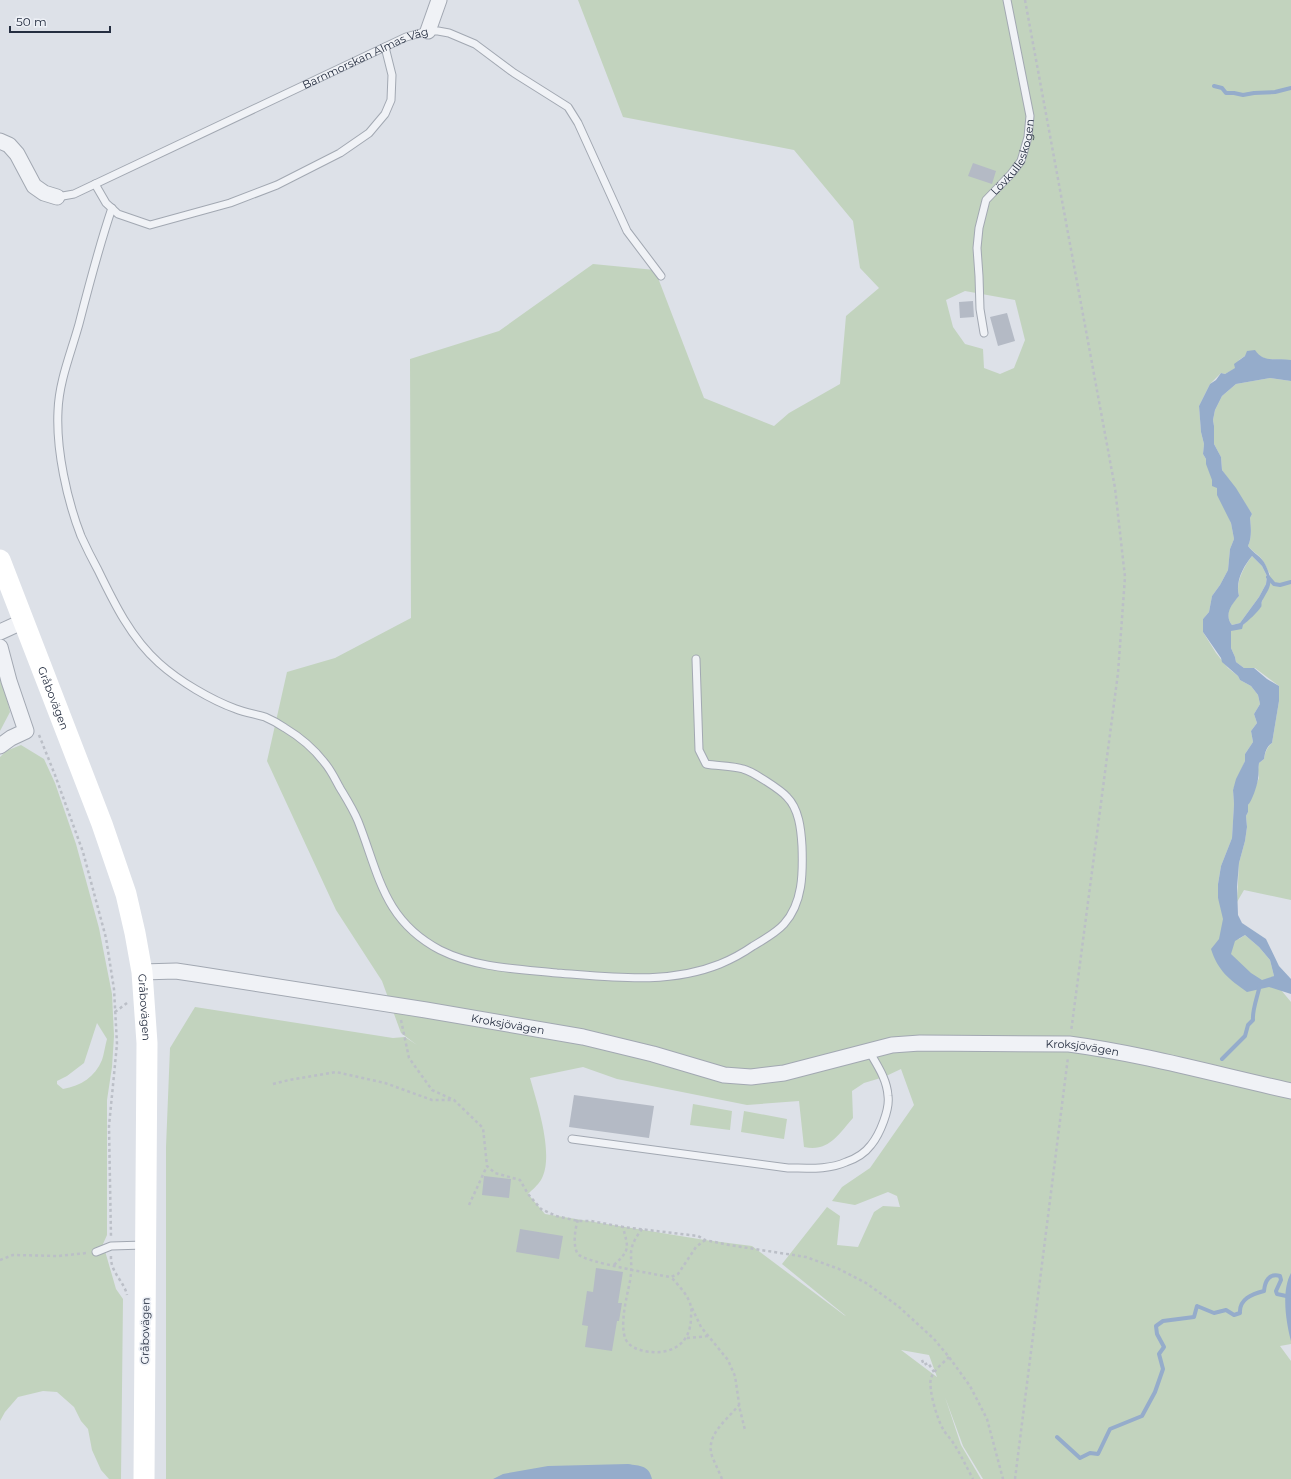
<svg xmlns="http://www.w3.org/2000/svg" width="1291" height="1479" viewBox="0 0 1291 1479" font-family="Montserrat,sans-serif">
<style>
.green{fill:#c2d3be;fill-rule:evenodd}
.water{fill:#95accb;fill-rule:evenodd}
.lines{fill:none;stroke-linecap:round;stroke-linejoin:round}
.stream{stroke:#95accb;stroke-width:4}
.building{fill:#b4bac5}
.service-casing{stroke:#a2a8b2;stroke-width:9}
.minor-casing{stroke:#a2a8b2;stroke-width:17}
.path{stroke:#bbbfc7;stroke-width:2.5;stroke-dasharray:3 3;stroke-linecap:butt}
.service{stroke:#f0f2f6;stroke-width:7}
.minor{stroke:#f0f2f6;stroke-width:15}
.secondary{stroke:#fff;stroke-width:21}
.labels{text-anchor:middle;stroke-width:3.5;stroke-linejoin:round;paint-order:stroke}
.street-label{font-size:11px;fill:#252e40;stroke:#edf0f6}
</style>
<rect width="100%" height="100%" fill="#dde1e8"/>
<path class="green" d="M578 0H1291V360L1266 359 1258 355 1245 356 1239 360 1236 368 1225 374 1221 373 1210 384 1199 406 1201 432 1204 444 1203 454 1206 459 1231 523 1234 539 1230 549 1228 570 1220 585 1212 596 1209 612 1203 619V632L1216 653 1228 668 1238 676 1240 680 1251 686 1258 695 1260 704 1254 714 1257 723 1251 731 1253 742 1245 754V761L1233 790 1234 804 1232 838 1221 866 1218 884V898L1239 939 1245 935 1259 947 1270 960 1274 976 1271 978 1291 1002V1344L1280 1346 1291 1361V1479H983L963 1446 945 1397 961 1445 981 1479H166V1147L170 1048 195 1007 393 1038 405 1037 417 1045 401 1033 382 981 336 910 267 761 287 672 335 658 411 618 410 359 499 331 593 264 655 270 704 398 774 426 789 413 840 384 846 316 879 288 860 268 853 221 794 150 623 117ZM965 291 1015 300 1025 340 1014 368 1000 374 984 368 983 349 965 344 953 327 946 300ZM583 1067 617 1079 747 1105 799 1101 804 1147C829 1152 838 1135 853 1118L852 1091 864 1083 884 1077 901 1069 914 1105 870 1168 842 1187 832 1201 855 1205 888 1192 897 1196 900 1207 883 1206 874 1212 858 1247 837 1245 840 1216 827 1207 782 1264 846 1316 844 1315 752 1246 705 1240 545 1214 528 1194C532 1190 538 1185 541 1180 555 1156 537 1103 530 1078ZM901 1350 929 1355 937 1377Z
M1270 378 1291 381V900L1244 890 1237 902 1239 863 1245 841 1247 827 1246 816 1248 812V805L1259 778 1258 770 1259 763 1264 759C1265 753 1267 747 1272 743L1279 701V686L1255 668H1244L1236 662 1235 657 1231 648V631L1243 625 1260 608 1270 574C1266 569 1265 562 1260 557 1256 553 1252 551 1248 546 1252 538 1251 527 1250 518L1252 514 1222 470 1221 457 1214 444V426L1213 420 1215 410 1222 396 1236 384Z
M1252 556 1262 566 1267 576 1266 584 1259 597 1240 623 1232 625C1224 615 1230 605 1239 596 1235 582 1244 567 1252 556Z
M0 667 10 712 0 731Z
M21 745 44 759 55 783 76 844 99 928 112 994 114 1036 112 1067 107 1100V1235L103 1244 116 1289 123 1299 121 1479H109L101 1470 92 1450 88 1429 81 1421 74 1407 57 1392 43 1391 18 1397 5 1412 0 1421V757L6 751ZM97 1023 107 1039C105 1046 104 1054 102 1060 95 1077 81 1086 63 1089L57 1084V1081L67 1076 84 1063Z
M693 1104 732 1111 730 1130 690 1125Z
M744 1111 787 1119 784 1139 741 1132Z"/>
<path class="water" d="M1255 350C1264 364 1277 357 1291 360V381L1270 378 1236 384 1222 396 1215 410 1213 420 1214 426V444L1221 457 1222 470 1236 488 1252 514 1250 518C1251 527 1252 538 1248 546 1253 553 1262 557 1265 564 1274 583 1271 585 1262 601 1261 603 1262 606 1261 607 1258 612 1248 621 1243 625L1242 629 1231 631V648L1235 657 1236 662 1244 668H1254L1267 679 1279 686V701L1272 743C1266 747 1265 753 1264 759L1259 763C1258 768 1259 774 1258 779 1257 786 1252 801 1248 805V812L1246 816 1247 827 1245 841 1239 863 1237 887 1238 915 1242 923 1266 939 1279 966 1291 979V994L1269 987 1247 992C1229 979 1218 971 1211 949L1219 939 1223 919 1218 898V884L1221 866 1232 838 1234 804 1233 790 1236 779 1245 761V754L1253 742 1251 731 1257 723 1254 714 1260 704 1258 695 1251 686 1240 680 1238 676 1222 662 1221 658 1203 632V619L1209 612 1212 596 1220 585 1228 570 1230 549 1234 539 1231 523 1217 495V488L1212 486V480L1206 464V459L1203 454 1204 444 1201 432 1199 406 1210 384 1216 380 1221 373 1225 374 1235 368 1234 364 1245 356 1247 351ZM1252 556 1262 566 1267 576 1266 584 1259 597 1240 623 1232 625C1224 615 1231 605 1239 596 1235 582 1243 567 1252 556ZM1245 935 1259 947 1270 960 1274 976 1262 980 1251 973 1231 954 1235 941Z
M1291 1273V1341C1286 1322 1281 1291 1291 1273Z
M628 1464C640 1466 649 1465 652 1479H493L503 1474 548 1466Z"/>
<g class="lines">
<path class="stream" d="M1214 86 1222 88 1226 93H1234L1243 95 1254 93 1275 92 1291 88
M1268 577 1274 584 1280 585 1291 582
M1222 1059 1245 1036 1248 1025 1253 1020C1252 1009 1258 996 1260 984
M1057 1437 1080 1458 1090 1453 1098 1454 1110 1429 1142 1416 1155 1392 1163 1369 1159 1354 1164 1347 1157 1334 1156 1326 1163 1321 1194 1317 1197 1306 1214 1313 1226 1310 1234 1315 1240 1313C1239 1299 1252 1294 1264 1291 1265 1281 1269 1273 1280 1276L1281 1280 1276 1291 1277 1294 1291 1297"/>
</g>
<path class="building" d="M973 163 996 171 992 184 968 176Z
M973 301 974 317 960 318 959 302Z
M1007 313 1015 341 998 346 990 317Z
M574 1095 654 1106 649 1138 569 1127Z
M484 1176 511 1179 509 1198 482 1195Z
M520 1229 563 1236 559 1259 516 1252Z
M596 1268 623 1272 618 1303H622L619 1321H617L612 1351 585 1347 588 1326 582 1325 587 1291 593 1292Z"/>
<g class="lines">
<defs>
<g id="service">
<path d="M95 184 106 203 118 214 150 225 230 203 277 185 340 153 369 133 385 114 391 100 392 75 385 47"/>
<path id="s1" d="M57 197 74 194 406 37 428 31H438L449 33 475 44 514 73 568 107 578 123 627 231 661 276"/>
<path d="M112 208C99 246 89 285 79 324 71 353 59 381 58 411 56 450 67 500 81 536 86 547 92 559 98 570 114 603 131 638 159 663 179 681 211 700 236 709 246 713 256 714 265 717 272 720 279 724 285 728 300 737 314 749 324 762 331 770 335 779 340 788 346 798 353 809 358 821 379 874 383 920 440 950 476 968 518 969 557 973 612 977 668 985 720 964 732 959 743 953 753 946 763 940 776 933 784 924 803 903 803 873 802 846 801 829 799 809 787 797 781 790 752 771 743 769 733 766 717 766 706 764L699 750 696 659"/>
<path id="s2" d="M984 333 980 309 979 276 977 248 979 228 986 200 1011 174 1021 161 1028 137 1030 116 1007 0"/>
<path d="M572 1139 788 1168C808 1168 828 1170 846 1162 855 1159 865 1153 871 1145 880 1134 890 1109 888 1096 887 1079 877 1065 869 1051"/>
<path d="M96 1252 111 1246 144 1245"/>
</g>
<g id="minor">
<path d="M428 31 439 0"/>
<path d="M0 141 9 145 17 154 34 186 44 193 57 197"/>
<path d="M0 632 24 621"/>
<path d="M0 647 9 681 26 731 11 738 0 746"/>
<path id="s3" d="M142 972 176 971 196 974 426 1010 583 1037 653 1054 724 1075 751 1077 784 1073 892 1045 920 1043 1069 1044C1144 1054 1218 1075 1291 1091"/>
</g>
</defs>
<use href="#service" class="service-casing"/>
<use href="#minor" class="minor-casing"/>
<path class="path" d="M1025 0 1115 488 1125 577 1118 673 1071 1032
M39 735 55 775 83 852 106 938 114 989 117 1044 109 1126 111 1237
M115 1012 127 1003
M401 1020 409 1058 432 1090 454 1100 483 1128 487 1166 495 1173 520 1180 528 1194 541 1209 556 1216 578 1221H591L623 1227 698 1236 705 1240 729 1245 806 1257 839 1269 866 1283 898 1306 934 1339 949 1357 970 1386 987 1419 1003 1479
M273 1084 289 1080 336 1072 385 1083 432 1100H453
M469 1205 487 1166
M578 1220C575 1228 572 1249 579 1255 586 1262 657 1275 671 1277L678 1274 696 1247 705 1240
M642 1229C637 1236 631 1244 631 1254 631 1264 632 1269 630 1281 627 1296 619 1326 626 1340 630 1347 637 1349 644 1351 670 1356 691 1345 691 1317 691 1314 692 1310 691 1307 689 1296 679 1286 671 1277
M111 1256C110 1272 124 1281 127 1295
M0 1260 13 1255 58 1256 87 1253
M614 1265C631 1249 628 1248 623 1227
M692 1308 701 1327 728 1360 735 1376 740 1410 745 1430
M687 1338 709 1336
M949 1357C943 1363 934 1370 931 1378 928 1388 937 1419 943 1429 945 1433 949 1437 952 1441 960 1453 966 1466 973 1479
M922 1360 924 1365 928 1363 934 1372
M722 1479C719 1471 715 1464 712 1456 705 1435 727 1420 739 1405
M1015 1479 1068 1057"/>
<use href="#service" class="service"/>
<use href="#minor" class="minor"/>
<path class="secondary" id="s4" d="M0 560 102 824 126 894 135 933 142 972 147 1043 144 1479"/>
</g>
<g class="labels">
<g class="street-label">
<text dy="4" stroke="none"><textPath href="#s1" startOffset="339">Barnmorskan Almas Väg</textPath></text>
<text dy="4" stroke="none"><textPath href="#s2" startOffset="187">Lövkulleskogen</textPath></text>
<text dy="4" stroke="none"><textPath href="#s4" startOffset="148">Gråbovägen</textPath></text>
<text dy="4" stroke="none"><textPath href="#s4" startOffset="472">Gråbovägen</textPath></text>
<text dy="4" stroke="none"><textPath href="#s3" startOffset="370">Kroksjövägen</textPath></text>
<text dy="4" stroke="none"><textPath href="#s3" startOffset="955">Kroksjövägen</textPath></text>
<text transform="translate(145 1331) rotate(-89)" y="4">Gråbovägen</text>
</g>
</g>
<path d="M10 26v6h100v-6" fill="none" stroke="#252e40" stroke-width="2"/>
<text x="16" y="26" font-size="12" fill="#252e40" stroke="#edf0f6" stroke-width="3" paint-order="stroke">50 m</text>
</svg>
